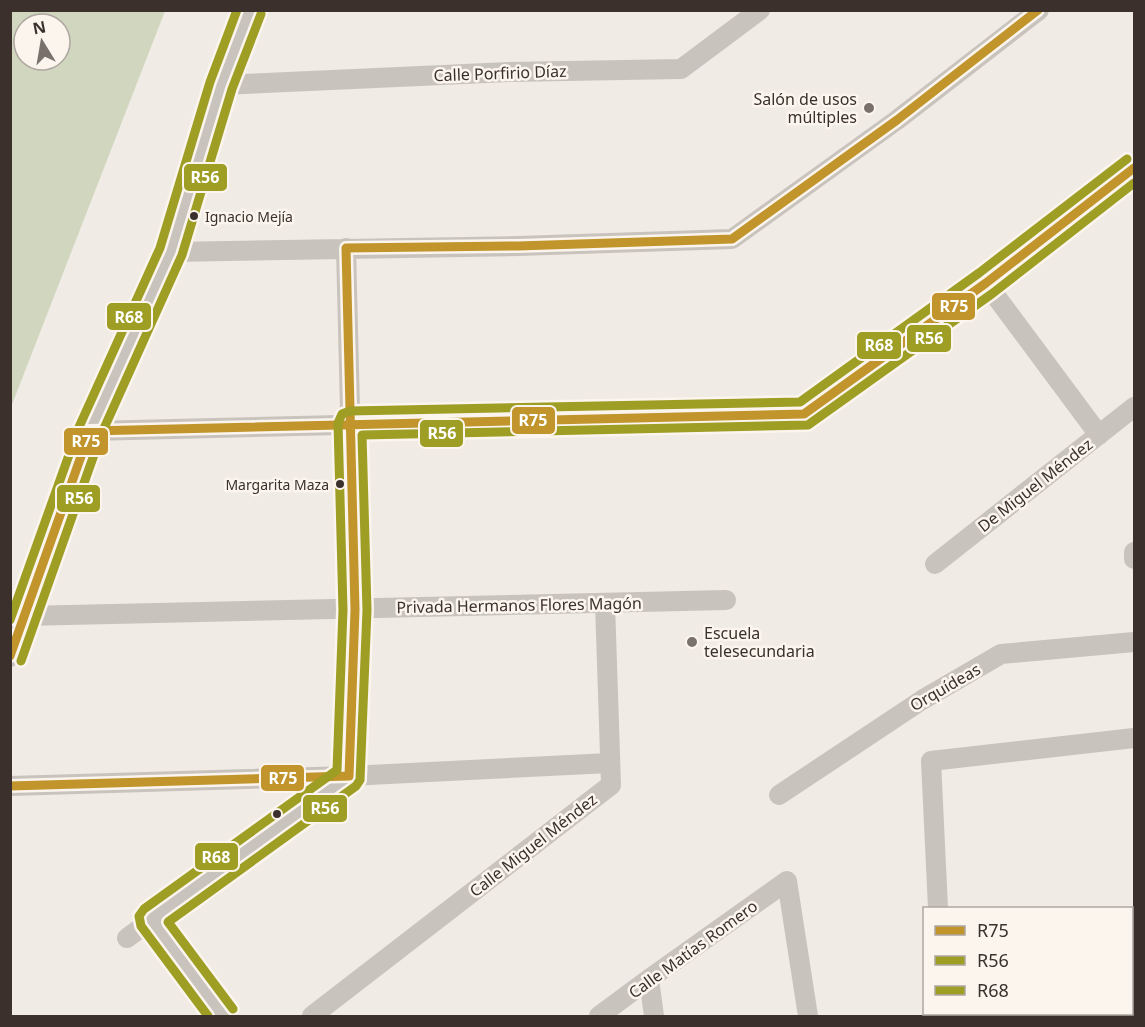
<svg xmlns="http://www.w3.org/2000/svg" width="1145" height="1027" viewBox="0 0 1145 1027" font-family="'Noto Sans',sans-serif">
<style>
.green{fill:#d1d6bf;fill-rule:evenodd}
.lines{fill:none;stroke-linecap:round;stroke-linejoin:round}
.minor{stroke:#c9c3be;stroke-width:20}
.bus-1-casing{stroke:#fbf5ee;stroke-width:14}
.bus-2-casing{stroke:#fbf5ee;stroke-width:14}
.bus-3-casing{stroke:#fbf5ee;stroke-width:14}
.bus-1{stroke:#c1952c;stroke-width:9}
.bus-2{stroke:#9e9d24;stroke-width:9}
.bus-3{stroke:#9e9d24;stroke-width:9}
.poi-dot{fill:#7a716c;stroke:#fbf5ee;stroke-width:2}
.bus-dot{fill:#3b302b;stroke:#fbf5ee;stroke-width:2}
.labels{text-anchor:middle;stroke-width:5;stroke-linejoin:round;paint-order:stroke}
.bus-label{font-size:14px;fill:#3b302b;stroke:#fbf5ee;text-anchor:start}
.street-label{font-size:16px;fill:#3b302b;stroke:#fbf5ee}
.poi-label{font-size:16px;fill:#3b302b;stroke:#fbf5ee;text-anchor:end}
.line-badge{stroke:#fbf5ee;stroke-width:2}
.badge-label{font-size:16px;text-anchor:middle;font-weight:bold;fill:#fff}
</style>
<rect width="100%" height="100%" fill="#f0ebe5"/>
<path class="green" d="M12 10 165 11 11 407 10 13ZM24 24H60V60H24Z"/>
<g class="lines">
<path class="minor" d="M221 85 509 72 681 69 760 10
M346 248 355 610 349 776
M171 252 518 246 732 239 897 120 1039 10
M986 283 1099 435
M90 431 804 414 986 283 1134 168
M1134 552V559
M935 564 1134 407
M24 616 726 600
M10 657 90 431 171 252 221 85 250 10
M10 786 349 776 610 763
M779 795 922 700 1001 654 1134 642
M938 908 931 761 1134 738
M1132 917H1134
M151 919 223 1016
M127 938 349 776
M649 979 654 1016
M312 1016 611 785 605 603
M599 1016 649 979 787 881 808 1016"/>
<defs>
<path id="bus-1" d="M10 656 90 431 804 414 986 283 1134 168
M10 786 349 776 355 610 346 248 518 246 732 239 897 120 1038 10"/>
<path id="bus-2" d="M21 661 101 435 182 255 232 89 261 14
M233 1009 168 922 356 786 360 780 367 610 362 435 808 425 993 293 1134 183"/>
<path id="bus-3" d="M10 620 79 427 160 248 210 82 237 10
M208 1016 141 926 139 916 144 909 337 770 343 610 338 423 342 414 350 411 800 402 979 273 1127 159"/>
</defs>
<use href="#bus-1" class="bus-1-casing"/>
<use href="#bus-2" class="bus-2-casing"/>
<use href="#bus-3" class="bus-3-casing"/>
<use href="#bus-1" class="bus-1"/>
<use href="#bus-2" class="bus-2"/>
<use href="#bus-3" class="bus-3"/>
</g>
<g class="poi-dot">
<circle cx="869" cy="108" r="6"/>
<circle cx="692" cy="642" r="6"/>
</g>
<g class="bus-dot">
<circle cx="194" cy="216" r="5"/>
<circle cx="340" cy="484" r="5"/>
<circle cx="277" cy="814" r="5"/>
</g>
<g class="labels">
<g class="bus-label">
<text x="205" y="222">Ignacio Mejía</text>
<text x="329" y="490" text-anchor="end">Margarita Maza</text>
</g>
<g class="street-label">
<text transform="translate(500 73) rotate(-2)" y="6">Calle Porfirio Díaz</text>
<text transform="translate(1035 485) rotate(-38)" y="6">De Miguel Méndez</text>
<text transform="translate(519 605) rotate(-1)" y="6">Privada Hermanos Flores Magón</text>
<text transform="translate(945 687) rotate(-30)" y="6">Orquídeas</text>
<text transform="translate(533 845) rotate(-38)" y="6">Calle Miguel Méndez</text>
<text transform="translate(693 949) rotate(-36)" y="6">Calle Matías Romero</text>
</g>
<g class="poi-label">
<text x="857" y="105">Salón de usos<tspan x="857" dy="18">múltiples</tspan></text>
<text x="704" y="639" text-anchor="start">Escuela<tspan x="704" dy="18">telesecundaria</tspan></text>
</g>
</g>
<g class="line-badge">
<rect x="183" y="163" width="45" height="29" rx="6" fill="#9e9d24"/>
<rect x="931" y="292" width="45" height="29" rx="6" fill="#c1952c"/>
<rect x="106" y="302" width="46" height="29" rx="6" fill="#9e9d24"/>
<rect x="906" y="324" width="46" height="29" rx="6" fill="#9e9d24"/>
<rect x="856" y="331" width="46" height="29" rx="6" fill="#9e9d24"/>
<rect x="511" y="406" width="45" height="29" rx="6" fill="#c1952c"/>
<rect x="419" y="419" width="45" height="29" rx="6" fill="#9e9d24"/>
<rect x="63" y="427" width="46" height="29" rx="6" fill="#c1952c"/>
<rect x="56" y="484" width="45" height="29" rx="6" fill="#9e9d24"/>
<rect x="260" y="764" width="45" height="28" rx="6" fill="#c1952c"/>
<rect x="302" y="794" width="46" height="29" rx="6" fill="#9e9d24"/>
<rect x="194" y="842" width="45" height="29" rx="6" fill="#9e9d24"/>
</g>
<g class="badge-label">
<text x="205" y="183">R56</text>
<text x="954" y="312">R75</text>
<text x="129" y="323">R68</text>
<text x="929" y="344">R56</text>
<text x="879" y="351">R68</text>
<text x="533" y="426">R75</text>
<text x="442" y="439">R56</text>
<text x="86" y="447">R75</text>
<text x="79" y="504">R56</text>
<text x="283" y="784">R75</text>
<text x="325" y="814">R56</text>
<text x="216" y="863">R68</text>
</g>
<rect width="1145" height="1027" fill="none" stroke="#3b302b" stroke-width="24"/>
<rect x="923" y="907" width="210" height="108" fill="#fbf5ee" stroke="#aea6a0" stroke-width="1.5"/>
<rect x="935" y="926" width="30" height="9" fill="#c1952c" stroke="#aea6a0" stroke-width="1.5"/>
<text x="977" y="937" font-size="18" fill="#3b302b">R75</text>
<rect x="935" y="956" width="30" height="9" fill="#9e9d24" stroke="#aea6a0" stroke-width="1.5"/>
<text x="977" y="967" font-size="18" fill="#3b302b">R56</text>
<rect x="935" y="986" width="30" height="9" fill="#9e9d24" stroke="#aea6a0" stroke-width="1.5"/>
<text x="977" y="997" font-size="18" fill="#3b302b">R68</text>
<g transform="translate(42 42) rotate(349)"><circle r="28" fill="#fbf5ee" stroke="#aea6a0" stroke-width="1.5"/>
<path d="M0-4.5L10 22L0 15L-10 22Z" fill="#7a716c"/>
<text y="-9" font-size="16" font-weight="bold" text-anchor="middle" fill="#3b302b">N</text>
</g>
</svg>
